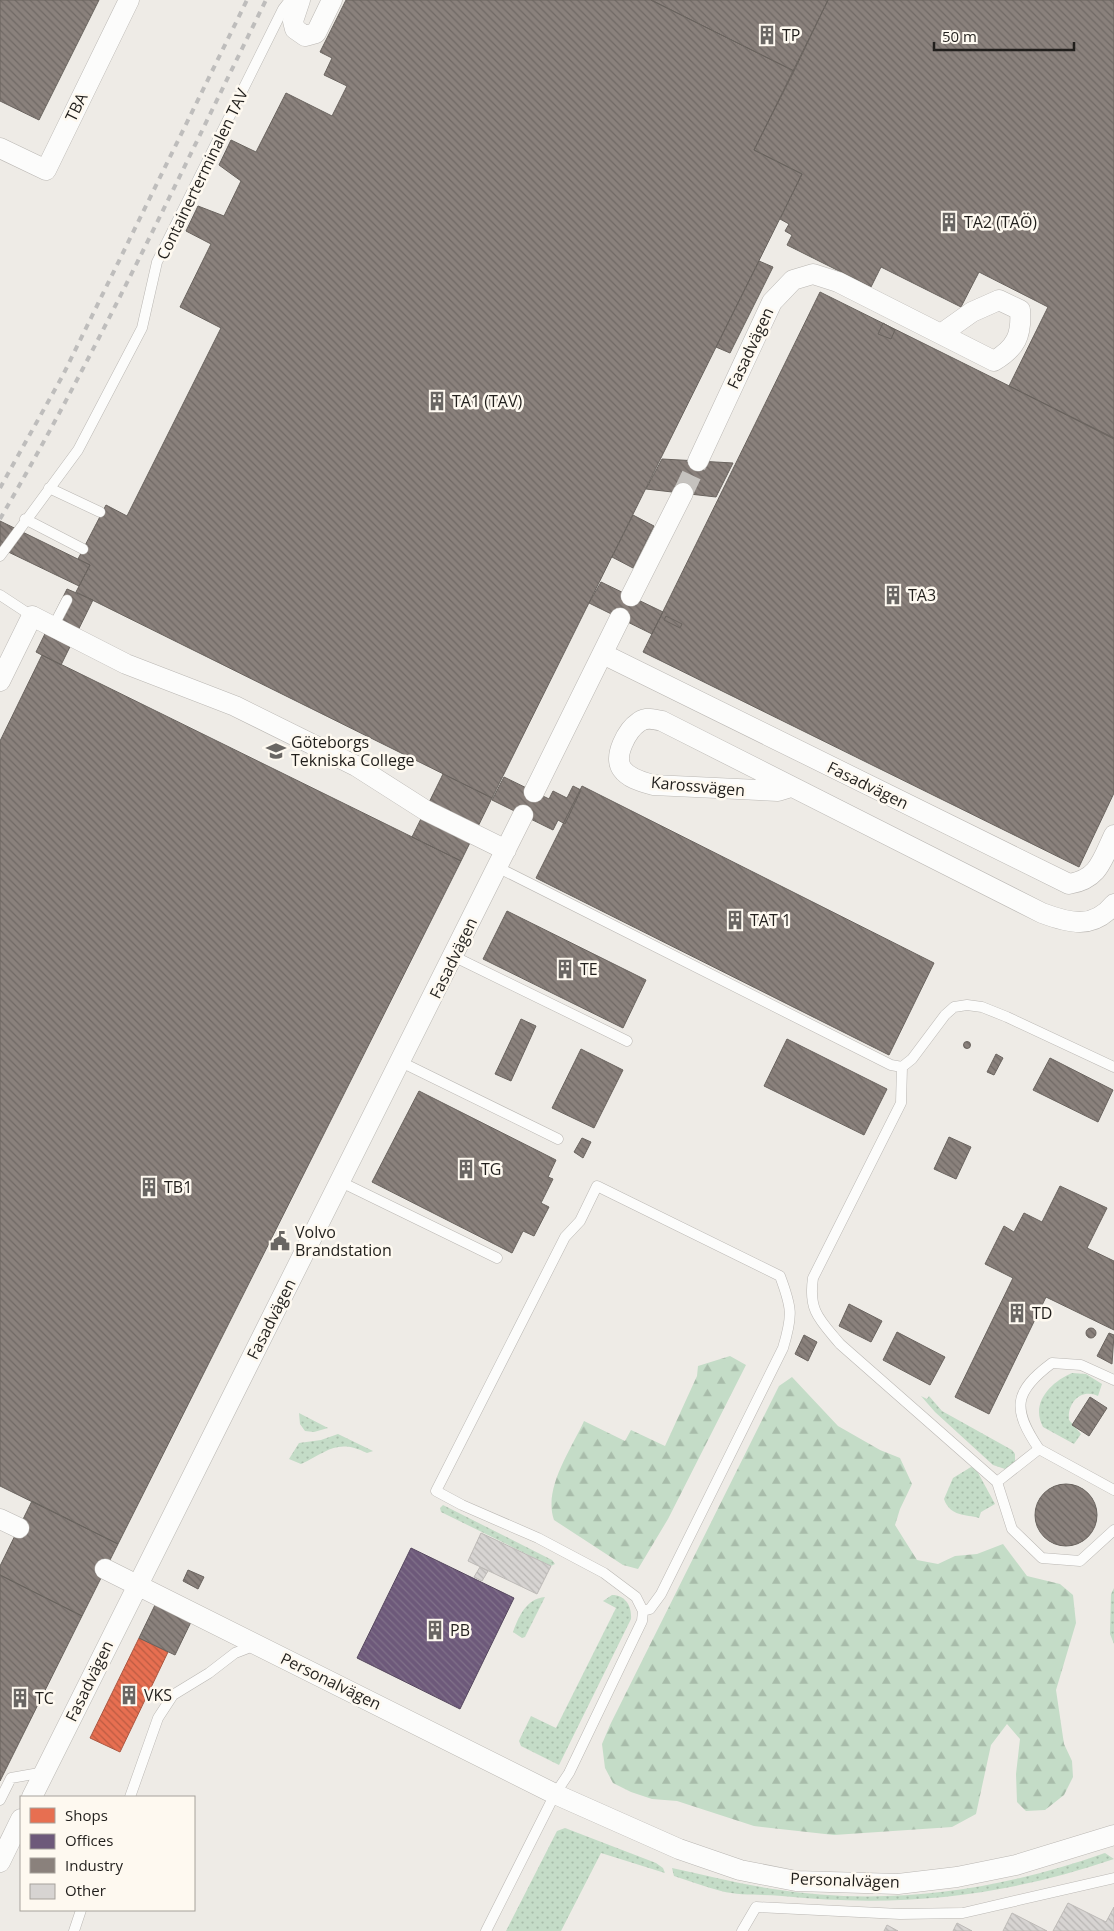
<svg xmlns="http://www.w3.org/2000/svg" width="1114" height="1931" viewBox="0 0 1114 1931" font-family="'Open Sans',sans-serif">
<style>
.grass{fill:url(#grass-dots)}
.forest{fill:url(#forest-firs)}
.shops{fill:url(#shops-back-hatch);stroke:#ac5741}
.offices{fill:url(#offices-back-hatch);stroke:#56485e}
.industry{fill:url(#industry-back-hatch);stroke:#6a645f}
.building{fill:url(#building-back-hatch);stroke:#bdbab7}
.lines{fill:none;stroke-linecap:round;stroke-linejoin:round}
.minor-tunnel{stroke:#c5c2be;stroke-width:20;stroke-dasharray:20 10;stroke-linecap:butt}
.service-casing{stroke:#bab7b3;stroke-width:11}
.minor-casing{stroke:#bab7b3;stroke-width:21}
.service{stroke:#fcfcfb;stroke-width:10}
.minor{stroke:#fcfcfb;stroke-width:20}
.rail{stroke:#bebdbc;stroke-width:4;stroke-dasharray:6 6;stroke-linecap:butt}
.labels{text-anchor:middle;stroke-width:5;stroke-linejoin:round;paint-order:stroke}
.poi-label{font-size:16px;fill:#211f1c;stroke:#fef9f0;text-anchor:start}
.street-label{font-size:16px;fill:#211f1c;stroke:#fef9f0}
</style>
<defs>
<pattern id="grass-dots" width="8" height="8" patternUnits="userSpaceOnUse" patternTransform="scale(1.25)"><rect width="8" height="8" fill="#c4dcc7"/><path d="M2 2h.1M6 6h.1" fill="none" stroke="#a8bcaa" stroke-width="1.8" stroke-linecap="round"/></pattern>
<pattern id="forest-firs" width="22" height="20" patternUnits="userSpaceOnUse" patternTransform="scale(1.25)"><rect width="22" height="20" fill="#c4dcc7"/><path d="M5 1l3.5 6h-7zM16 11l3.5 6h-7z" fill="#a8bcaa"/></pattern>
<pattern id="shops-back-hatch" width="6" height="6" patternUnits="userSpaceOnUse" patternTransform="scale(1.25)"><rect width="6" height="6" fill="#e76f51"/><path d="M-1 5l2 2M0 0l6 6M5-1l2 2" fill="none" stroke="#bb5b42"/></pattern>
<pattern id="offices-back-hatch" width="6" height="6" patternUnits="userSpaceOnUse" patternTransform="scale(1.25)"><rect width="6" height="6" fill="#6d597a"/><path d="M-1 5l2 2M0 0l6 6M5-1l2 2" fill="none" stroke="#81728a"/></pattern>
<pattern id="industry-back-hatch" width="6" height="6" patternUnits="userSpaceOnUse" patternTransform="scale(1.25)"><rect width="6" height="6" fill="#8a817c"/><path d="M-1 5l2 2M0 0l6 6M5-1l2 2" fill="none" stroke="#706965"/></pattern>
<pattern id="building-back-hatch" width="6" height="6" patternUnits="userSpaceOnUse" patternTransform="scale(1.25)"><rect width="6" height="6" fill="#d7d4d2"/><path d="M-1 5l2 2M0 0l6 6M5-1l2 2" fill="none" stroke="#b8b6b4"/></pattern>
</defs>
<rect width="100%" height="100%" fill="#eeebe6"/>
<path class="grass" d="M1072 1373 1086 1374 1102 1384 1098 1396C1081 1388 1067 1403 1069 1420L1081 1434 1074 1444 1043 1427C1030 1403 1051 1382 1072 1373Z
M921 1396 927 1399 929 1396 942 1411 1012 1450 1015 1454V1462L1005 1469 993 1465 935 1412Z
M299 1413 328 1428 314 1432 305 1431 300 1424Z
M338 1434 373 1451 367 1453C337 1438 327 1452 301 1464L289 1459 299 1443 321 1440Z
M971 1467 976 1469 995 1504 981 1512 979 1518C966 1514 950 1517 944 1499L953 1478Z
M443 1505 552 1560 555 1564 551 1566 441 1512 440 1508Z
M1114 1588V1644L1110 1634 1111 1594Z
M612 1595C626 1595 632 1607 631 1619L559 1765 521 1746 519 1741 531 1716 556 1728 616 1608 603 1601Z
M545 1597 525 1637 522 1638 513 1632C519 1616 526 1599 545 1597Z
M565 1828 656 1863 663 1868 665 1873 601 1853 561 1931H506L557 1831Z
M1105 1853 1114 1859C1002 1897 899 1908 782 1896 762 1894 740 1896 721 1891 706 1887 690 1881 674 1876L672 1868C705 1875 739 1884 773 1889 886 1907 998 1891 1105 1853Z"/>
<path class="forest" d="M730 1356 746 1365 668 1519 638 1569 623 1565 554 1520C543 1488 571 1450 584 1421L625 1441 631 1430 665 1446 697 1376 698 1366Z
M792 1377 838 1426 880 1450 900 1458 912 1484 900 1509 895 1525 917 1560 938 1564 955 1556 977 1554 1003 1544 1027 1576 1060 1584 1073 1595 1076 1623 1056 1690 1064 1744 1072 1761 1073 1777 1064 1795 1045 1810 1026 1811 1017 1802 1016 1774 1020 1739 1007 1724 991 1745 976 1814 952 1827 834 1835 754 1826 677 1801 652 1799 631 1792 613 1783 605 1768 602 1744 610 1725 779 1386Z"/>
<path class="shops" d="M139 1638 168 1652 120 1752 90 1738Z"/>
<path class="offices" d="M411 1548 514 1598 460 1709 357 1658Z"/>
<path class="industry" d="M0 0H99L39 120 0 101Z
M346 0H651L794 71 754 150 802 174 492 798 76 592 90 565 78 559 106 505 127 516 221 328 180 307 211 244 186 231 198 206 224 216 241 181 219 165 231 140 256 152 286 93 332 116 347 86 324 75 332 58 320 52Z
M651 0H828L794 71Z
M828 0H1114V439L1009 386 1048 307 979 272 961 307 881 267 871 287 787 245 792 235 785 231 789 224 780 219 802 174 754 150Z
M759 261 773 267 730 353 716 347Z
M820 292 1114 438V793L1079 867 643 652Z
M883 323 895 330 891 339 878 334Z
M662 459 698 461 733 463 716 497 646 489Z
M633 515 654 526 633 568 612 557Z
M0 521 90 565 79 586 0 548Z
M601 582 663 612 652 634 589 603Z
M67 589 93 600 61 665 36 652Z
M666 616 682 624 680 628 664 620Z
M42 655 461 861 118 1544 0 1486V741Z
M443 774 492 798 461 861 412 837Z
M504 777 549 799 553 791 567 798 573 786 581 790 565 824 558 820 553 830 492 800Z
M582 786 934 963 889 1055 536 878Z
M507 911 646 980 623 1028 483 959Z
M521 1019 536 1026 511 1081 495 1074Z
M787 1039 887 1089 864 1135 764 1086Z
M963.5 1045a3.5 3.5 0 1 1 7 0a3.5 3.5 0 1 1-7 0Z
M581 1049 623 1070 594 1128 552 1108Z
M996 1054 1003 1058 994 1075 987 1072Z
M1050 1058 1113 1090 1098 1122 1033 1090Z
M419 1091 556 1160 548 1177 553 1179 541 1203 549 1207 534 1236 523 1231 512 1253 372 1182Z
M949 1137 971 1147 956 1179 934 1169Z
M582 1138 591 1142 583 1158 574 1152Z
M1060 1186 1107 1208 1087 1248 1114 1261V1330L1046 1297 989 1414 955 1397 1013 1278 985 1264 1004 1226 1014 1232 1024 1213 1042 1222Z
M849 1304 882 1321 871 1342 839 1326Z
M1086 1333a5 5 0 1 1 10 0a5 5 0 1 1-10 0Z
M897 1332 945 1357 930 1385 883 1360Z
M1109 1333 1114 1335 1112 1364 1097 1356Z
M804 1335 817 1342 808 1361 795 1354Z
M1090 1397 1107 1408 1089 1436 1072 1425Z
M1035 1515a31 31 0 1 1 62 0a31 31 0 1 1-62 0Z
M32 1501 118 1544 82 1616 0 1575V1566Z
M188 1570 204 1577 198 1589 183 1581Z
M0 1575 82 1616 0 1781Z
M155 1605 191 1622 175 1655 139 1638Z"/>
<path class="building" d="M481 1533 551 1566 537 1594 468 1561Z
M480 1567 488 1571 482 1581 474 1577Z
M1068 1903 1106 1922 1114 1907V1931H1053Z
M1012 1913 1047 1931H1003Z
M957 1923 972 1931H953Z
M887 1925 898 1931H884Z"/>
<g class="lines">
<path class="minor-tunnel" d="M683 493 698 461"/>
<defs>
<path id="service" d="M49 488 100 512
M25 519 83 549
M0 556 78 450 142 328 157 262 283 9 290 0
M0 595 32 616
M53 627 67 600
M497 867 891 1065 902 1067 912 1059 945 1015 954 1007 967 1005 982 1007 1007 1017 1114 1067
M453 956 627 1041
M401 1062 558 1139
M902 1067 901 1103 813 1278C808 1311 820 1320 840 1344L997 1482 1012 1529 1042 1558 1080 1561 1114 1530
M341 1182 497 1258
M1039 1449 1114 1490
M997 1482 1039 1449C1012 1409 1013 1392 1052 1363L1081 1365 1114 1380
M130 1797 158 1718 173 1695 209 1673 235 1653 256 1645
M0 1800 11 1778 45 1772
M74 1931 81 1910
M486 1931 555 1794 569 1773 642 1621 643 1611 636 1597 604 1573 538 1538 462 1505 436 1491 565 1237 580 1221 597 1186 780 1276C792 1308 793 1315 783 1348L661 1594 650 1609 643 1611
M742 1931 756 1907 900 1914 963 1913 1114 1878"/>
<path id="minor" d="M300 0 293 21 295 29 305 36 316 33 332 0
M0 148 46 170 129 0
M698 461 772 302 793 280 813 274 838 282 994 361C1016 348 1022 335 1020 310L999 300 972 312 941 334
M631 596 683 493
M603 654 1069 884C1099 879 1102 860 1114 835
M0 681 32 616 126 664 235 706 356 766 425 810 506 850
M791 787 778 791 653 785C643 782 629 779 622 769 613 756 627 730 639 722 646 717 654 719 662 721L1042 913C1069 923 1093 930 1114 904
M534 792 620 618
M0 1519 19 1528
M105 1569 555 1794 679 1849 740 1870 796 1881 898 1884 957 1877 1016 1865 1114 1835
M32 1797 523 815
M0 1862 21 1819"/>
</defs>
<use href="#service" class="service-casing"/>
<use href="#minor" class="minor-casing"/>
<use href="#service" class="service"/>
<use href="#minor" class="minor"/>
<path class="rail" d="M0 488 63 375 247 0
M0 519C98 351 180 174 266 0"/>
</g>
<defs>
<symbol id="building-bare" viewBox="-9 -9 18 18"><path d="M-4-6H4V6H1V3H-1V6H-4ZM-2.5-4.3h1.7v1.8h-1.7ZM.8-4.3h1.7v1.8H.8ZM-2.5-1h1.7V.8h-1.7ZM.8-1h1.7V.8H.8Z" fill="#696663" stroke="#fef9f0" stroke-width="2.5" paint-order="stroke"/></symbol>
<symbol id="school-bare" viewBox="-9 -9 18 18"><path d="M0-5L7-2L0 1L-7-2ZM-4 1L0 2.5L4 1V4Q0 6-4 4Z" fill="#696663" stroke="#fef9f0" stroke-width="2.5" paint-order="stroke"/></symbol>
<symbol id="civic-bare" viewBox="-9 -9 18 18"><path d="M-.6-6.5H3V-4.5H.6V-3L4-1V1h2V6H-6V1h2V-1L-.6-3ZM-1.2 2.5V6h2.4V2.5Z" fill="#696663" stroke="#fef9f0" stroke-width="2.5" paint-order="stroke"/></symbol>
</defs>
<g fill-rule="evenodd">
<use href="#building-bare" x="753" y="21" width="28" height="28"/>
<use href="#building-bare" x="935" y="208" width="28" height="28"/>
<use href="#building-bare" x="423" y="387" width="28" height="28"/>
<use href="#building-bare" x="879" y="581" width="28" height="28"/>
<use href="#school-bare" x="262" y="737" width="28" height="28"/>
<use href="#building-bare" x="721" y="906" width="28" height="28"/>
<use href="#building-bare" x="551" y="955" width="28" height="28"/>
<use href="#building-bare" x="452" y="1155" width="28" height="28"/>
<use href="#building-bare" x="135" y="1173" width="28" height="28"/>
<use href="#civic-bare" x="266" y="1227" width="28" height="28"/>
<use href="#building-bare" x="1003" y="1299" width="28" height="28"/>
<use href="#building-bare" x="421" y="1616" width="28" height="28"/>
<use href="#building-bare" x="115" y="1681" width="28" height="28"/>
<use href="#building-bare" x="6" y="1684" width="28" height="28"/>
</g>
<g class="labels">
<g class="poi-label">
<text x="782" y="41">TP</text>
<text x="964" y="228">TA2 (TAÖ)</text>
<text x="452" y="407">TA1 (TAV)</text>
<text x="908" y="601">TA3</text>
<text x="291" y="748">Göteborgs<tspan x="291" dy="18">Tekniska College</tspan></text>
<text x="750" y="926">TAT 1</text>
<text x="580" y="975">TE</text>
<text x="481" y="1175">TG</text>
<text x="164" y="1193">TB1</text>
<text x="295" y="1238">Volvo<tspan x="295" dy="18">Brandstation</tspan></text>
<text x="1032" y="1319">TD</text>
<text x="450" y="1636">PB</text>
<text x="144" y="1701">VKS</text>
<text x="35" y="1704">TC</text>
</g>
<g class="street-label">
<text transform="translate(76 107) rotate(-64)" y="6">TBA</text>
<text transform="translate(202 174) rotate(-64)" y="6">Containerterminalen TAV</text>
<text transform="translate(750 348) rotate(-65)" y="6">Fasadvägen</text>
<text transform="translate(868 785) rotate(26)" y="6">Fasadvägen</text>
<text transform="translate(698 786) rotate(5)" y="6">Karossvägen</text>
<text transform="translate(453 958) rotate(-64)" y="6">Fasadvägen</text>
<text transform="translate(271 1319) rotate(-63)" y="6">Fasadvägen</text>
<text transform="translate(89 1681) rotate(-64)" y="6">Fasadvägen</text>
<text transform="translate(331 1681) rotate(26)" y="6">Personalvägen</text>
<text transform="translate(845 1880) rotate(2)" y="6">Personalvägen</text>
</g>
</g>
<rect x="20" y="1796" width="175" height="115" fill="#fef9f0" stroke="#a6a29b"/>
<rect x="30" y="1808" width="25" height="15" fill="#e76f51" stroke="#a6a29b"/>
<text x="65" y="1821" font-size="15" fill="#211f1c">Shops</text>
<rect x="30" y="1834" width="25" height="15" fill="#6d597a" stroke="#a6a29b"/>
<text x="65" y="1846" font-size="15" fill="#211f1c">Offices</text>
<rect x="30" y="1858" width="25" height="15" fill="#8a817c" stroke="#a6a29b"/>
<text x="65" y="1871" font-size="15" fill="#211f1c">Industry</text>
<rect x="30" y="1884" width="25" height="15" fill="#d7d4d2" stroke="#a6a29b"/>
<text x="65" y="1896" font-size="15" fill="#211f1c">Other</text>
<path d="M934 42v8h140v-8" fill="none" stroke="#211f1c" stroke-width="2.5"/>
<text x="942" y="42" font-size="15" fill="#211f1c" stroke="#fef9f0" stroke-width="4" paint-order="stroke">50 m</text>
</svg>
